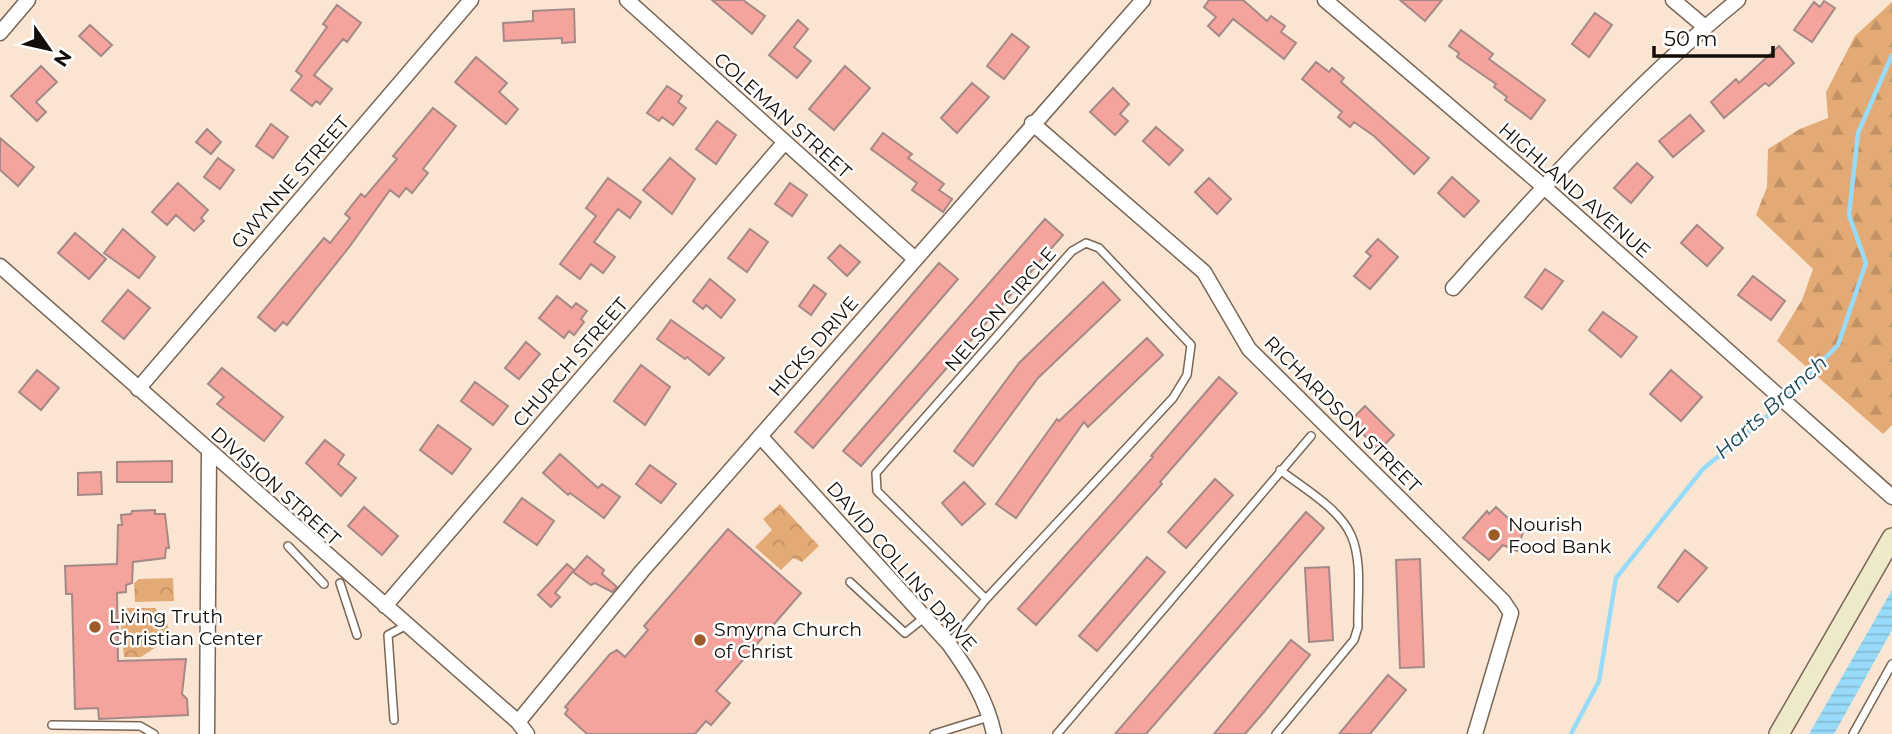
<svg xmlns="http://www.w3.org/2000/svg" width="1892" height="734" viewBox="0 0 1892 734" font-family="Montserrat,sans-serif">
<style>
.forest{fill:url(#forest-firs)}
.park{fill:url(#park-crowns)}
.water{fill:url(#water-rules)}
.lines{fill:none;stroke-linecap:round;stroke-linejoin:round}
.stream{stroke:#98dbf8;stroke-width:4.5}
.building{fill:#f4a39d;stroke:#a58987;stroke-width:2}
.lane-casing{stroke:#796656;stroke-width:10}
.street-casing{stroke:#796656;stroke-width:17}
.secondary-casing{stroke:#796656;stroke-width:22}
.lane{stroke:#fff;stroke-width:7}
.street{stroke:#fff;stroke-width:14}
.secondary{stroke:#eee9c9;stroke-width:19}
.poi-dot{fill:#9e5b2a;stroke:#fff;stroke-width:2.5}
.labels{text-anchor:middle;stroke-width:5;stroke-linejoin:round;paint-order:stroke}
.street-label{font-size:19px;fill:#140d07;stroke:#fff}
.poi-label{font-size:19px;fill:#140d07;stroke:#fff;text-anchor:start}
.water-label{font-size:21px;font-style:italic;fill:#204756;stroke:#fff}
</style>
<defs>
<pattern id="forest-firs" width="22" height="20" patternUnits="userSpaceOnUse" patternTransform="scale(1.75)"><rect width="22" height="20" fill="#e3aa75"/><path d="M5 1l3.5 6h-7zM16 11l3.5 6h-7z" fill="#c29164"/></pattern>
<pattern id="park-crowns" width="20" height="18" patternUnits="userSpaceOnUse" patternTransform="scale(1.75)"><rect width="20" height="18" fill="#e3aa75"/><path d="M2 6a3 3 0 1 1 6 0M12 15a3 3 0 1 1 6 0" fill="none" stroke="#c29164"/></pattern>
<pattern id="water-rules" width="6" height="5" patternUnits="userSpaceOnUse" patternTransform="scale(1.75)"><rect width="6" height="5" fill="#98dbf8"/><path d="M0 2.5h6" fill="none" stroke="#82bbd3"/></pattern>
</defs>
<rect width="100%" height="100%" fill="#fae5d2"/>
<path class="forest" d="M1892 2V425L1883 434 1777 341 1802 300 1813 269 1756 215 1767 187 1768 149 1800 129 1828 118 1826 92 1855 36Z"/>
<path class="park" d="M780 504 819 546 802 562 793 558 781 570 755 547 772 530 763 519Z
M173 578 174 601 135 602 134 583 139 579Z
M127 608H155L166 620 171 637 141 657H124L120 616 127 615Z"/>
<path class="water" d="M1892 590V630L1834 734H1809Z"/>
<g class="lines">
<path class="stream" d="M1571 734 1599 681 1616 578 1703 469 1771 413 1838 345 1866 263 1849 215 1858 133 1892 55"/>
</g>
<path class="building" d="M712 0H743L765 16 752 34Z
M1209 0H1243L1267 21 1271 16 1285 26 1281 32 1296 43 1284 59 1233 19 1219 36 1208 26 1216 17 1204 7Z
M1400 0H1442L1425 21Z
M1824 1 1835 8 1812 42 1794 30 1814 2 1820 7Z
M337 5 361 23 347 42 343 39 314 75 332 89 320 104 316 101 312 106 291 90 302 76 296 71 327 27 323 24Z
M574 9 575 42 562 43V38L504 41 503 23 533 21V11Z
M1595 13 1612 25 1589 57 1572 44Z
M798 20 808 29 794 47 811 61 797 78 769 55Z
M90 25 112 45 101 56 79 36Z
M1461 30 1493 54 1489 59 1545 100 1531 119 1505 100 1507 97 1494 87 1496 84 1457 57 1459 53 1449 46Z
M1012 34 1029 47 1004 79 987 66Z
M1779 46 1794 63 1769 86 1765 83 1724 118 1711 102 1736 79 1739 83Z
M476 57 507 83 499 92 518 109 506 124 455 82Z
M1316 62 1329 72 1332 68 1344 78 1341 82 1429 158 1414 174 1374 136 1354 122 1350 127 1338 117 1342 112 1302 79Z
M41 66 57 82 36 102 46 112 37 121 11 96Z
M845 66 870 88 834 130 809 109Z
M972 83 989 97 957 133 941 118Z
M667 86 682 96 678 102 686 108 673 125 662 117 659 121 647 113Z
M1113 88 1129 104 1120 114 1128 121 1115 135 1090 112Z
M433 108 456 126 423 169 428 173 412 193 406 188 399 197 390 190 350 246 287 325 283 322 275 331 258 317 324 238 330 243 350 218 345 214 361 194 365 197 397 159 393 156Z
M1690 115 1704 131 1673 157 1659 141Z
M717 121 736 135 716 164 696 149Z
M271 124 288 137 273 158 256 146Z
M1156 127 1183 150 1169 165 1143 141Z
M207 129 221 142 211 154 196 142Z
M883 133 912 154 908 158 944 184 939 190 952 199 943 212 912 190 917 183 871 149Z
M0 138 34 167 18 186 0 170Z
M218 158 234 170 220 189 204 177Z
M670 158 695 179 672 214 643 190Z
M1637 163 1653 177 1631 203 1614 188Z
M1452 177 1479 201 1464 217 1438 193Z
M608 178 641 202 630 218 618 209 594 242 615 257 603 273 591 264 580 279 560 264 596 216 586 208Z
M1209 178 1231 199 1217 214 1195 192Z
M178 183 208 210 201 218 204 221 194 231 176 215 167 225 152 212Z
M790 183 807 195 792 216 775 204Z
M1045 219 1063 235 861 466 843 451Z
M1697 225 1723 248 1707 266 1681 243Z
M123 229 155 257 139 278 104 253Z
M750 229 768 242 747 272 728 258Z
M75 233 106 259 89 279 58 253Z
M1378 239 1398 257 1370 289 1354 276 1371 256 1366 252Z
M840 245 860 262 847 276 828 258Z
M939 263 958 279 813 448 795 432Z
M1545 269 1563 281 1542 309 1525 297Z
M1753 276 1785 301 1771 320 1738 295Z
M710 279 735 300 721 318 706 305 703 309 693 301Z
M1103 282 1120 300 1038 378 973 466 954 451 1019 363Z
M814 285 826 294 811 315 799 306Z
M128 290 150 308 124 339 102 321Z
M557 296 572 308 576 303 587 311 581 319 584 322 574 335 569 331 564 338 539 318Z
M1603 312 1637 337 1621 357 1589 330Z
M671 320 724 358 709 375 687 357 685 359 657 339Z
M1147 338 1163 355 1088 427 1084 422 1016 518 996 504 1057 419 1059 421Z
M526 342 540 354 519 379 505 368Z
M641 365 670 387 645 425 614 401Z
M222 368 283 417 264 441 217 404 224 397 208 384Z
M37 370 59 388 41 410 19 392Z
M1671 370 1702 397 1681 421 1650 394Z
M1219 377 1237 393 1160 482 1162 484 1036 625 1018 609 1153 457 1151 456Z
M475 382 508 406 493 425 461 401Z
M1365 406 1394 435 1379 450 1350 421Z
M438 425 471 449 452 474 420 450Z
M325 440 344 455 338 464 356 478 341 496 306 463Z
M560 454 598 488 602 484 620 497 604 518 570 493 568 495 543 473Z
M172 461V482H117V462Z
M650 465 676 484 661 503 636 484Z
M101 472 102 494 78 495V473Z
M1215 479 1233 495 1186 548 1168 532Z
M964 482 985 504 962 525 942 503Z
M522 498 554 521 537 545 504 522Z
M364 507 398 536 382 555 348 526Z
M1496 507 1523 532 1517 551 1503 545 1489 560 1463 538 1487 511 1489 514Z
M155 510V514H165L169 548H166L165 558 133 562 132 583 126 585V592L117 593 118 661 186 659 182 694 187 699 188 715 99 719 98 708 75 709 72 594H66L65 566 117 564 118 525H122L121 515 131 514 132 511Z
M1306 512 1324 528 1244 621 1146 734H1115Z
M728 529 801 593 716 691 730 703 711 725 706 721 695 734H587L565 714 568 709 565 707 610 654 617 650 625 657 648 630 644 626Z
M1685 550 1707 568 1678 602 1658 587Z
M587 556 604 570 602 574 617 587 612 592 595 583 591 585 573 572Z
M1147 557 1165 572 1097 651 1079 636Z
M1420 559 1424 667 1400 668 1396 560Z
M567 564 574 570 555 593 560 597 551 607 538 595Z
M1329 567 1333 640 1309 642 1305 568Z
M1291 640 1310 655 1264 712 1245 734H1214Z
M1388 675 1406 690 1370 734H1339Z"/>
<g class="lines">
<defs>
<path id="lane" d="M288 546 324 584
M850 582 905 633 925 617
M340 583 357 635
M949 644 986 599 877 491 876 473 1072 251 1086 243 1099 248 1191 345 1187 375 1173 398 986 599
M394 720 388 635 407 625
M52 725 140 726 154 734
M934 734 989 717
M1057 734 1311 436
M1276 734 1354 640 1358 627C1357 600 1363 561 1351 535 1339 508 1303 488 1280 470
M1853 734 1892 664"/>
<path id="street" d="M627 0 914 258
M1325 0 1544 187 1892 497
M1673 0 1705 27
M0 33 28 0
M1032 123 1204 272 1249 349 1503 601 1511 613 1475 734
M0 266 518 722 527 734
M1453 288C1543 187 1633 85 1738 0
M138 389 471 0
M760 436 949 644C969 672 987 700 994 734
M385 606 784 143
M518 722 642 571 1143 0
M207 734 209 452"/>
<path id="secondary" d="M1779 734 1892 538"/>
</defs>
<use href="#lane" class="lane-casing"/>
<use href="#street" class="street-casing"/>
<use href="#secondary" class="secondary-casing"/>
<use href="#lane" class="lane"/>
<use href="#street" class="street"/>
<use href="#secondary" class="secondary"/>
</g>
<g class="poi-dot">
<circle cx="1494" cy="535" r="7"/>
<circle cx="95" cy="627" r="7"/>
<circle cx="700" cy="640" r="7"/>
</g>
<g class="labels">
<g class="street-label">
<text transform="translate(783 115) rotate(42)" y="7">COLEMAN STREET</text>
<text transform="translate(290 182) rotate(-49)" y="7">GWYNNE STREET</text>
<text transform="translate(1575 190) rotate(41)" y="7">HIGHLAND AVENUE</text>
<text transform="translate(1000 309) rotate(-49)" y="7">NELSON CIRCLE</text>
<text transform="translate(813 346) rotate(-49)" y="7">HICKS DRIVE</text>
<text transform="translate(570 362) rotate(-49)" y="7">CHURCH STREET</text>
<text transform="translate(1343 414) rotate(45)" y="7">RICHARDSON STREET</text>
<text transform="translate(276 486) rotate(42)" y="7">DIVISION STREET</text>
<text transform="translate(902 566) rotate(49)" y="7">DAVID COLLINS DRIVE</text>
</g>
<g class="poi-label">
<text x="1508" y="531">Nourish<tspan x="1508" dy="22">Food Bank</tspan></text>
<text x="109" y="623">Living Truth<tspan x="109" dy="22">Christian Center</tspan></text>
<text x="714" y="636">Smyrna Church<tspan x="714" dy="22">of Christ</tspan></text>
</g>
<g class="water-label">
<text transform="translate(1771 407) rotate(-42)" y="7">Harts Branch</text>
</g>
</g>
<g transform="translate(49 49) rotate(124)" stroke="#ffffff" stroke-width="5" paint-order="stroke">
<path d="M0-5L12 26L0 18L-12 26Z" fill="#140d07"/>
<text y="-10" font-size="19" font-weight="bold" text-anchor="middle" fill="#140d07">N</text>
</g>
<path d="M1654 46v10h119v-10" fill="none" stroke="#140d07" stroke-width="3.5"/>
<text x="1664" y="46" font-size="21" fill="#140d07" stroke="#ffffff" stroke-width="5" paint-order="stroke">50 m</text>
</svg>
